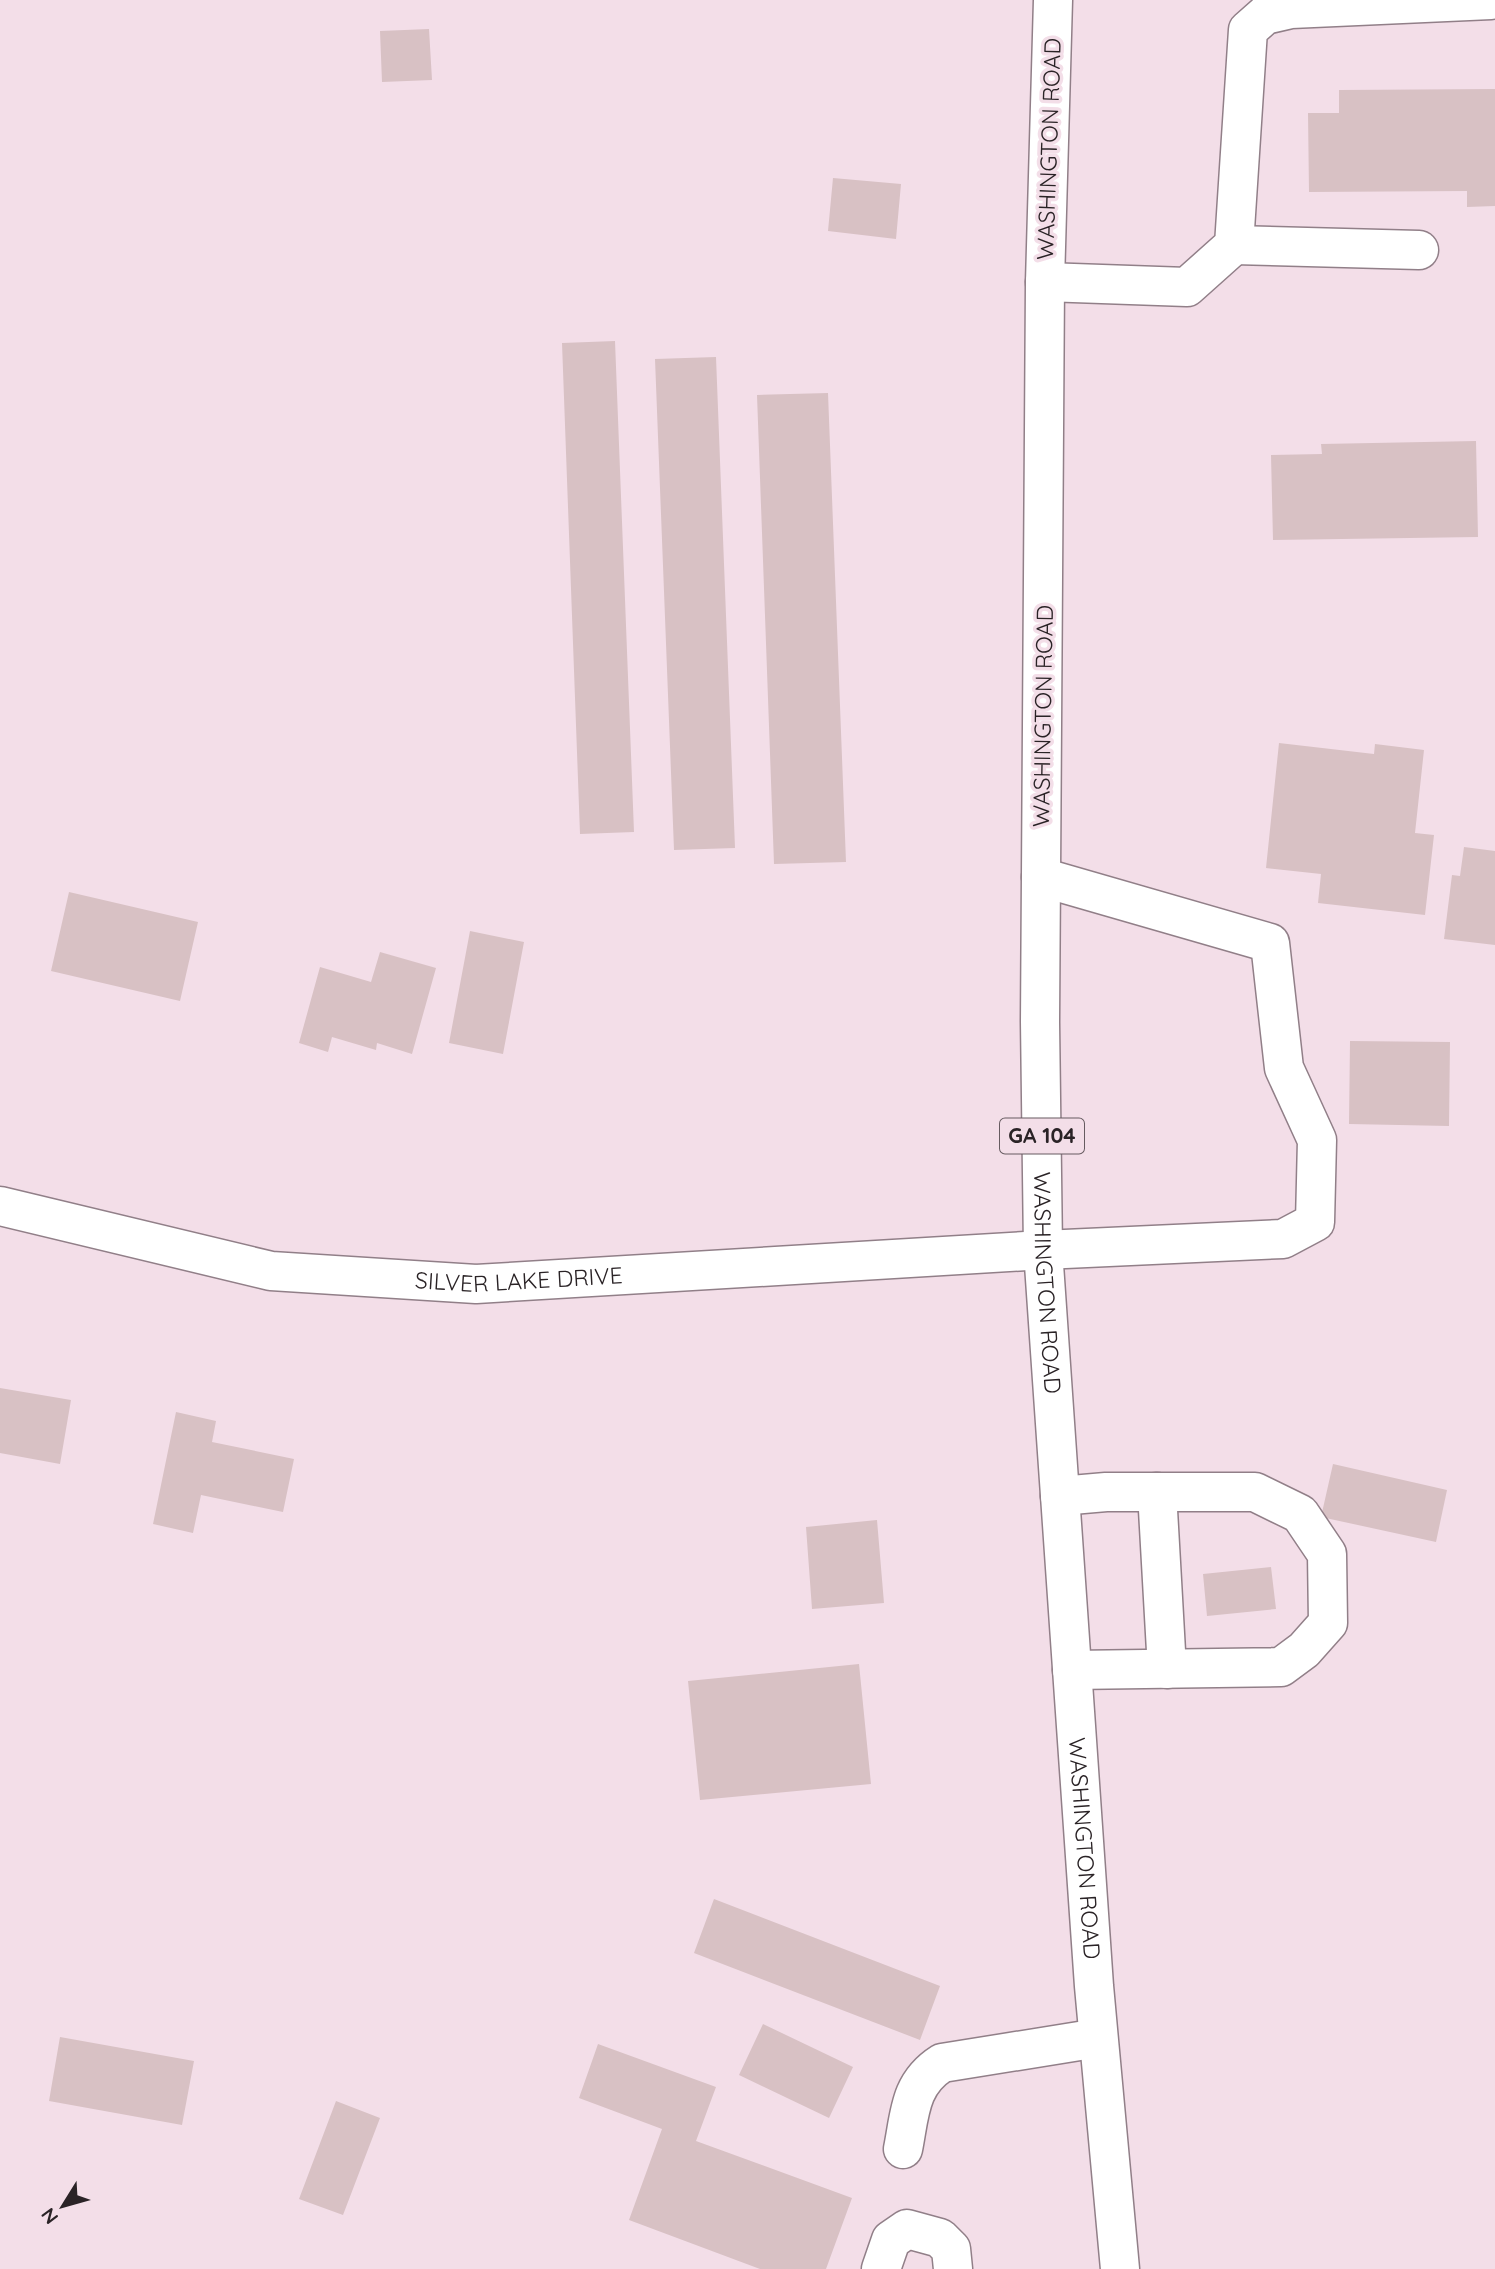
<svg xmlns="http://www.w3.org/2000/svg" width="1495" height="2269" viewBox="0 0 1495 2269" font-family="Quicksand,sans-serif">
<style>
.building{fill:#d8c1c4}
.lines{fill:none;stroke-linecap:round;stroke-linejoin:round}
.minor-casing{stroke:#917f88;stroke-width:41}
.major-casing{stroke:#917f88;stroke-width:41}
.minor{stroke:#fff;stroke-width:38}
.major{stroke:#fff;stroke-width:38}
.labels{text-anchor:middle;stroke-width:7;stroke-linejoin:round;paint-order:stroke}
.shield{fill:#f3dee8;stroke:#665b60;stroke-width:2}
.shield-label{font-size:21px;font-weight:bold;fill:#2a2326}
.street-label{font-size:23px;fill:#2a2326;stroke:#f3dee8}
</style>
<rect width="100%" height="100%" fill="#f3dee8"/>
<path class="building" d="M429 29 432 80 382 82 380 31Z
M1495 89V206L1467 207V191L1309 192 1308 113H1339V90Z
M833 178 901 184 896 239 828 231Z
M615 341 634 832 580 834 562 343Z
M716 357 735 848 674 850 655 359Z
M828 393 846 862 774 864 757 395Z
M1476 441 1478 537 1273 540 1271 455 1322 454 1321 444Z
M1279 743 1374 754 1375 744 1424 750 1415 833 1434 835 1425 915 1318 903 1321 874 1266 868Z
M1464 847 1495 851V945L1444 939 1452 875 1460 876Z
M69 892 198 922 180 1001 51 971Z
M470 931 524 942 503 1054 449 1043Z
M380 952 436 968 412 1054 377 1043 376 1050 332 1037 328 1052 299 1043 320 967 371 982Z
M1350 1041 1450 1042 1449 1126 1349 1124Z
M0 1388 71 1400 60 1464 0 1453Z
M176 1412 216 1421 212 1442 294 1459 283 1512 201 1495 193 1533 153 1524Z
M1333 1464 1447 1490 1436 1542 1321 1517Z
M877 1520 884 1603 812 1609 806 1527Z
M1271 1567 1276 1609 1207 1616 1203 1574Z
M859 1664 871 1784 700 1800 688 1681Z
M714 1899 940 1986 920 2040 694 1953Z
M763 2024 853 2067 829 2118 739 2075Z
M60 2037 194 2061 182 2125 49 2101Z
M598 2044 716 2087 696 2141 852 2198 826 2269H760L629 2220 662 2129 579 2098Z
M336 2101 380 2118 343 2215 299 2199Z"/>
<g class="lines">
<defs>
<g id="minor">
<path d="M1234 245 1419 250"/>
<path d="M1045 282 1187 287 1234 245 1248 30 1265 15 1291 9 1491 0"/>
<path id="s1" d="M0 1206 271 1271 476 1284 1043 1250 1283 1239 1315 1222 1317 1140 1284 1068 1270 943 1041 877"/>
<path d="M1157 1492 1167 1669"/>
<path d="M1060 1496 1106 1492H1255L1300 1514 1327 1554 1328 1623 1304 1650 1281 1667 1072 1670"/>
<path d="M903 2149C910 2114 909 2084 942 2063L1098 2038"/>
<path d="M881 2269 891 2240 907 2229 940 2238 951 2249 953 2269"/>
</g>
<g id="major">
<path id="s2" d="M1053 0 1045 282 1040 1022 1043 1250 1094 1986 1120 2269"/>
</g>
</defs>
<use href="#minor" class="minor-casing"/>
<use href="#major" class="major-casing"/>
<use href="#minor" class="minor"/>
<use href="#major" class="major"/>
</g>
<g class="labels">
<rect class="shield" x="1000" y="1118.5" width="84" height="35" rx="5"/>
<g class="shield-label">
<text x="1042" y="1143">GA 104</text>
</g>
<g class="street-label">
<text transform="translate(1049 149) rotate(-88)" y="8">WASHINGTON ROAD</text>
<text transform="translate(1043 716) rotate(-89)" y="8">WASHINGTON ROAD</text>
<text dy="8" stroke="none"><textPath href="#s1" startOffset="527">SILVER LAKE DRIVE</textPath></text>
<text dy="8" stroke="none"><textPath href="#s2" startOffset="1283">WASHINGTON ROAD</textPath></text>
<text dy="8" stroke="none"><textPath href="#s2" startOffset="1850">WASHINGTON ROAD</textPath></text>
</g>
</g>
<g transform="translate(63 2206) rotate(233)" stroke="#f3dee8" stroke-width="5" paint-order="stroke">
<path d="M0-5L12 26L0 18L-12 26Z" fill="#2a2326"/>
<text y="-10" font-size="19" font-weight="bold" text-anchor="middle" fill="#2a2326">N</text>
</g>
</svg>
